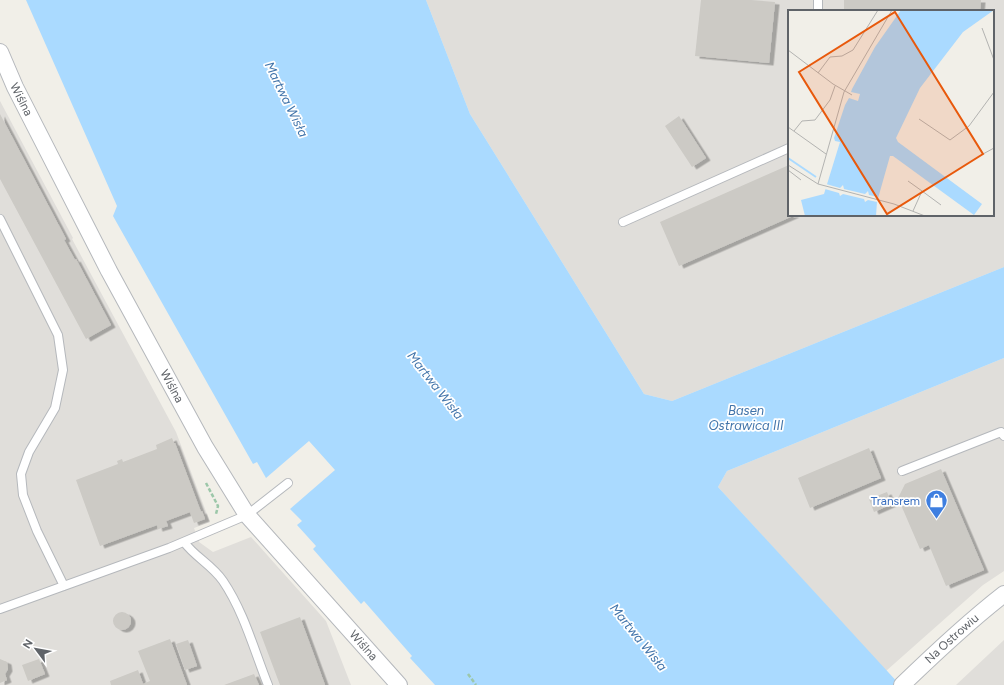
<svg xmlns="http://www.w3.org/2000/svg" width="1004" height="685" viewBox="0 0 1004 685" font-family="Figtree,sans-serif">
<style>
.industrial{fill:#e0deda;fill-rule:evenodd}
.water{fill:#aadaff}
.building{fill:#cccac5;filter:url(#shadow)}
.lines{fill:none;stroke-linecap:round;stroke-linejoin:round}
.lane-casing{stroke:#b5b8bc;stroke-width:10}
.street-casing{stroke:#b5b8bc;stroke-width:18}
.path{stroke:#9cc7a9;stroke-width:2.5;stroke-dasharray:4 2;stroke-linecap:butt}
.lane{stroke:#fff;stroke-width:8}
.street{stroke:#fff;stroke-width:16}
.labels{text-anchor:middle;stroke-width:3.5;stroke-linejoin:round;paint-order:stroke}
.street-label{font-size:12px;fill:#5f6368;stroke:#fff}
.shop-label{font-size:12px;fill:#366cbe;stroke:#fff;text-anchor:end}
.water-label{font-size:13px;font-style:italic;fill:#4174aa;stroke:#fff}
.inset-river{fill:none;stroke:#aadaff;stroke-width:2}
.inset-road{fill:none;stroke:#b3b3b1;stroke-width:1}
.view{fill:#e8590c;fill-opacity:0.15;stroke:#e8590c;stroke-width:2}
.inset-edge{fill:none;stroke:#5f6368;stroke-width:2}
</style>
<defs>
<filter id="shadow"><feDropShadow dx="4.5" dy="2.5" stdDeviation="0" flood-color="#0004"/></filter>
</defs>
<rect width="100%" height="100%" fill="#f1efe8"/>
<path class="industrial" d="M426 0H1004V267L672 401 644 394 470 114ZM789 11H993V215H789Z
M0 101 73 238 72 239 176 432 210 522 194 528 199 542 213 552 251 537 326 621 351 685H0Z
M1004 358V571L983 585 886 671 718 487 727 471Z
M1004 640V685H956Z"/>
<path class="water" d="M26 0H426L470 114 644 394 672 401 1004 267V358L727 471 718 487 900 685H435L410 658 412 656 364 601 361 604 313 549 316 546 297 525 302 521 290 509 335 470 309 441 266 478 257 462 253 464 113 216 117 206Z"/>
<path class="building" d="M701 0H751L775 2 769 63 695 56Z
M844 0H981L980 11H844Z
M0 114 66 239 64 240 75 260 76 259 111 325 86 339 0 179Z
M679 116 706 158 692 167 665 126Z
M789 165V215H795L679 266 660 222Z
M172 438 174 443H175L201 512 202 511 205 519 194 523 190 512 166 521 168 526 158 529 157 525 100 546 76 480 118 464 117 461 122 459 123 462 157 449 156 445Z
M869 448 881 478 810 508 798 478Z
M941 469 984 570 946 586 929 545 920 549 898 498 905 484Z
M887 492 892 504 874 512 869 499Z
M113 621a9 9 0 1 1 18 0a9 9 0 1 1-18 0Z
M300 617 325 685H280L260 632Z
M170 639 187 685H111L110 681 138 670 143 684 150 681 138 651Z
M188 640 197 666 185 670 176 644Z
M0 659 7 662 8 669 5 674 7 680 0 683Z
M39 659 45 674 28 681 22 665Z
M254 674 259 685H224Z"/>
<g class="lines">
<defs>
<path id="lane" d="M818 0V11
M0 219 58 335 63 370 55 408 29 452 21 474 23 495 37 531 64 586
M623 222 789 148
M902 471 1001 432 1004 436
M184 542C195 557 212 565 223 581 244 612 254 650 268 685
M0 609 169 548 247 515 288 483"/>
<g id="street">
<path id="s1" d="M0 52 15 87 109 271 205 447 247 515 399 685"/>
<path id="s2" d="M902 685C935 653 968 622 1004 594"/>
</g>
</defs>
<use href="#lane" class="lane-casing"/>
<use href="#street" class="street-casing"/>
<path class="path" d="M206 483 218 506 216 514
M468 674 476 685"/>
<use href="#lane" class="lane"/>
<use href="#street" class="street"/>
</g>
<defs>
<symbol id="shop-pin" viewBox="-11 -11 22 30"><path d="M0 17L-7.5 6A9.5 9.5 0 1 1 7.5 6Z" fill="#3f7fe0" stroke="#fff"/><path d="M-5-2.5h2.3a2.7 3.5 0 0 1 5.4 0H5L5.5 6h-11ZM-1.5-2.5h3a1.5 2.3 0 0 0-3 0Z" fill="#fff"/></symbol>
</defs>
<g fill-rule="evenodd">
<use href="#shop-pin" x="924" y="488" width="25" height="34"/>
</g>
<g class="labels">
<g class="street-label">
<text dy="4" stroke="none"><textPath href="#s1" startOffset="52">Wiślna</textPath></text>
<text dy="4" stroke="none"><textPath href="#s1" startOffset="376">Wiślna</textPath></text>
<text dy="4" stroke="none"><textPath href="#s2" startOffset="68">Na Ostrowiu</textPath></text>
<text dy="4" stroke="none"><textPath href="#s1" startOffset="700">Wiślna</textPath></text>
</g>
<g class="shop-label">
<text x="920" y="505">Transrem</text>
</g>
<g class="water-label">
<text transform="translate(287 99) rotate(64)" y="5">Martwa Wisła</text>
<text transform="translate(436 385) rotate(52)" y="5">Martwa Wisła</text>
<text x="746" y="415">Basen<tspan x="746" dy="15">Ostrawica III</tspan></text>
<text transform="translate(639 637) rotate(51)" y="5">Martwa Wisła</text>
</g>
</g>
<g transform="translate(788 10)">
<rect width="206" height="206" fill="#f1efe8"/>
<path d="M113 0H206L175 22 132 78 108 128 110 132 194 194 186 205 105 146H102L89 192 88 206H17L13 190 36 184 52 132 47 131 46 128 57 95 61 88 70 91 72 84 63 82 64 79 87 37Z" fill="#aadaff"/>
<path d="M38 174 52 178 55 175 56 179 77 184 80 181 81 185 90 187 89 192 80 190 77 192 76 189 55 184 52 186 51 183 37 179Z" fill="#f1efe8"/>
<path class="inset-river" d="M0 148 28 167"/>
<path class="inset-road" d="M194 18 206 50M0 40 45 74 64 85M30 63 42 47 54 46 65 40 90 0M131 109 162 130 181 116 206 82M0 117 38 144M6 121 14 111 27 110 42 90 47 76M195 144 206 138M0 155 30 174 106 194 137 206M0 160 13 170M120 171 134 181 125 201M30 174 56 82 104 0M134 181 153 195"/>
<path class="view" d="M107 2 195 144 99 204 11 62Z"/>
<rect width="206" height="206" class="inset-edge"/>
</g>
<g transform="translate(36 649) rotate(302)" stroke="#ffffff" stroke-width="3" paint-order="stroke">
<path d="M0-3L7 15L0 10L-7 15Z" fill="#5f6368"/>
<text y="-6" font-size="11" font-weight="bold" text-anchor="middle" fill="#5f6368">N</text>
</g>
</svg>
